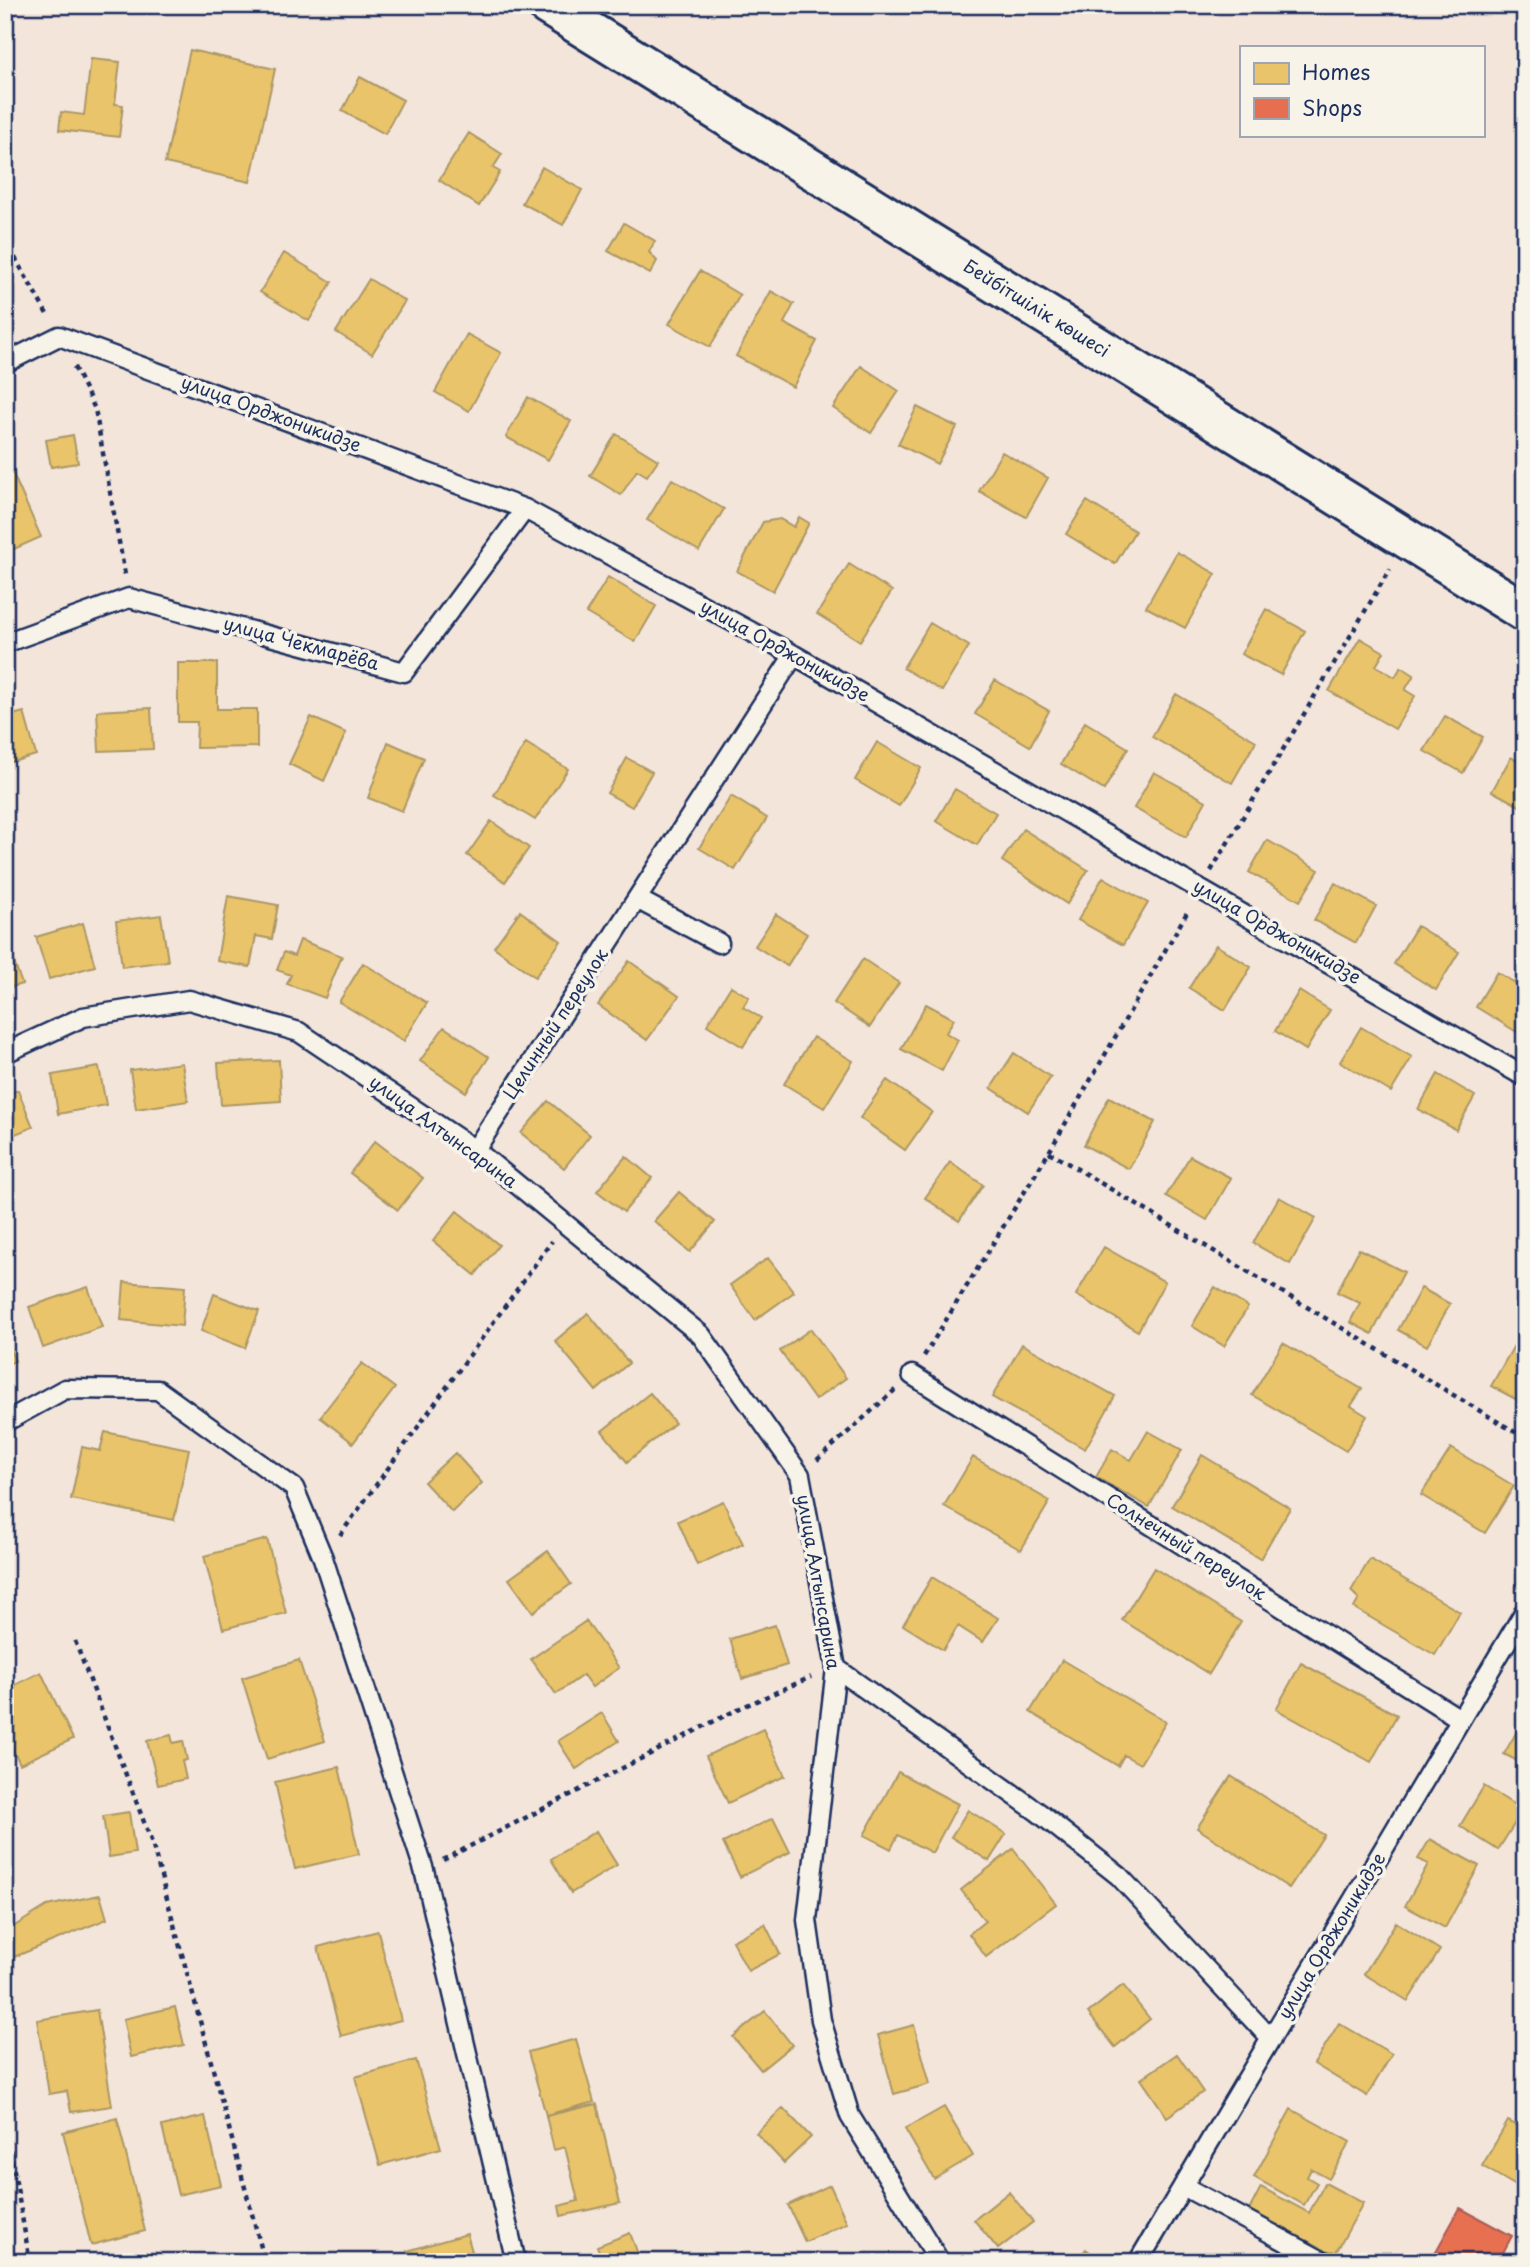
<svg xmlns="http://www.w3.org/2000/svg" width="1530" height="2267" viewBox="0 0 1530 2267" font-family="'Playpen Sans',sans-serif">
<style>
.homes{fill:#e9c46a;stroke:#ab9766;stroke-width:2}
.shops{fill:#e76f51;stroke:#aa5c55;stroke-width:2}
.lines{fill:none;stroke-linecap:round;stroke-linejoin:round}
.service-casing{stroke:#1b2f5e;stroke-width:23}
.tertiary-casing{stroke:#1b2f5e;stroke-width:44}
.path{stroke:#1b2f5e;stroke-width:4.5;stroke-dasharray:5 5;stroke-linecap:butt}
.service{stroke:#f7f3e8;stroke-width:18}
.tertiary{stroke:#f7f3e8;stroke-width:38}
.labels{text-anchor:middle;stroke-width:7;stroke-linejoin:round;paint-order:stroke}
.street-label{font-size:18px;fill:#1b2f5e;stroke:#f7f3e8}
</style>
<rect width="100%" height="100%" fill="#f4e5db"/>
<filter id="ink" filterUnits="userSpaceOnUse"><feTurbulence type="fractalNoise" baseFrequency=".0143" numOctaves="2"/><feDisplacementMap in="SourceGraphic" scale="14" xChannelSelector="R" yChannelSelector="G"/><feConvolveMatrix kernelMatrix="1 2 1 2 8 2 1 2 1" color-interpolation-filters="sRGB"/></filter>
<g filter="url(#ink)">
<path class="homes" d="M190 50 275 69 250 182 165 163Z
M91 59 120 62 115 104 123 105 119 137 59 130 61 112 84 115Z
M360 77 403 100 385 134 342 111Z
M469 133 502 154 493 168 500 172 479 206 439 180Z
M542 167 582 190 563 225 522 203Z
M624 223 655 241 649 252 657 261 650 274 608 251Z
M284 253 332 282 309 321 260 292Z
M700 271 740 295 710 347 669 324Z
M369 279 405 301 372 354 336 332Z
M771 291 794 304 784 323 817 341 793 387 736 356Z
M467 334 501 353 469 411 435 392Z
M861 366 899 391 871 433 833 408Z
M528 397 571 421 548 460 506 437Z
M917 407 957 427 937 464 898 444Z
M616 434 658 460 647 476 637 470 621 495 590 476Z
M73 435 78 463 51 467 46 440Z
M1002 452 1048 478 1026 517 979 491Z
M9 465 41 537 5 553V466Z
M672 479 724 509 699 551 647 520Z
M1087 501 1135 531 1115 564 1066 534Z
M799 517 809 523 773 591 737 571 763 522 780 519 794 527Z
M1177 552 1216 574 1185 628 1146 607Z
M849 564 892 591 860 641 817 614Z
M608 577 656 606 635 642 586 613Z
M1266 609 1305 631 1281 675 1241 654Z
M930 623 969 646 942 691 903 668Z
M1360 638 1384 652 1376 666 1395 677 1401 667 1414 675 1405 690 1415 696 1395 729 1329 691Z
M178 663H217V709H257V747L196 748 197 722H178Z
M995 680 1049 711 1030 746 975 714Z
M1176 694 1256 741 1232 783 1152 737Z
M151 708 153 749 99 751 97 711Z
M24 712 36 755 5 764V717Z
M1445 716 1483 737 1463 773 1424 751Z
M311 717 346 733 324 781 289 764Z
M1085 722 1128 748 1104 790 1061 764Z
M388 742 424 758 402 811 368 798Z
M877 742 921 768 899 806 855 780Z
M526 743 568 769 535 820 494 795Z
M1511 757 1525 765V809L1492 791Z
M627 758 652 772 632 807 607 793Z
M1154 772 1206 801 1186 837 1134 808Z
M955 789 996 813 977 845 936 821Z
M731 796 767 818 735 870 699 848Z
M491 821 529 848 505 882 467 855Z
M1023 829 1088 870 1067 904 1002 861Z
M1267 840 1319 870 1300 901 1249 872Z
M1103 877 1148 903 1123 945 1078 920Z
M1335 883 1376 906 1356 943 1314 920Z
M228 896 278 905 272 939 256 936 250 967 217 961Z
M520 911 561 941 535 977 494 947Z
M776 914 807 934 787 966 755 946Z
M161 915 168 961 122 967 116 921Z
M83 923 95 966 49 979 36 937Z
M1417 926 1459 952 1436 990 1394 964Z
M5 938 22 984 5 989Z
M300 940 342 956 325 998 287 984 291 975 277 970 284 952 294 956Z
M1216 945 1251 967 1225 1010 1189 988Z
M863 959 899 983 870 1027 834 1003Z
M629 961 679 996 647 1040 598 1005Z
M363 963 427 1003 404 1041 339 1002Z
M1497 972 1525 989V1037L1476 1007Z
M731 986 749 997 743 1007 761 1018 743 1047 707 1025Z
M1299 991 1330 1010 1306 1050 1275 1031Z
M926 1004 954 1019 946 1033 958 1040 942 1071 901 1049Z
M444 1027 489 1057 466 1092 420 1061Z
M1361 1027 1412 1057 1391 1092 1340 1062Z
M813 1037 853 1061 824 1108 784 1084Z
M1014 1053 1051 1077 1028 1112 991 1088Z
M279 1060 281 1101 221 1105 218 1063Z
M182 1063 188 1101 136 1109 130 1070Z
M99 1067 106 1105 58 1114 52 1075Z
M1438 1074 1475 1096 1456 1130 1418 1109Z
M887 1080 932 1112 905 1150 860 1118Z
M18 1090 33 1127 5 1138V1095Z
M1109 1097 1155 1122 1129 1169 1084 1145Z
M548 1101 590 1135 564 1168 521 1133Z
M375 1141 423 1178 398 1210 350 1173Z
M626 1156 652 1178 624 1212 597 1191Z
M1190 1156 1231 1178 1207 1220 1166 1196Z
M950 1162 983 1185 959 1221 925 1198Z
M679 1192 715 1222 690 1252 654 1221Z
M1279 1197 1316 1218 1290 1264 1253 1243Z
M457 1211 499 1245 475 1275 433 1241Z
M1104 1247 1165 1282 1138 1331 1076 1295Z
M1359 1249 1404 1272 1372 1334 1350 1322 1360 1303 1337 1292Z
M768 1258 794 1292 755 1320 730 1285Z
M124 1282 185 1287 182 1326 121 1320Z
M88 1287 102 1327 43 1348 29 1307Z
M1215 1287 1248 1307 1224 1346 1192 1326Z
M1421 1288 1450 1304 1427 1346 1398 1330Z
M214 1294 259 1311 245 1348 201 1331Z
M588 1313 629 1363 596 1391 555 1341Z
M811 1329 846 1378 815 1400 780 1351Z
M5 1337 15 1361 5 1365Z
M1516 1342 1525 1346 1523 1403 1491 1386Z
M1283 1343 1362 1389 1351 1406 1367 1416 1346 1451 1252 1395Z
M1022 1344 1115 1396 1085 1449 992 1397Z
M362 1363 395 1388 353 1443 320 1417Z
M650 1393 675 1423 627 1462 602 1431Z
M1148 1431 1182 1450 1149 1507 1096 1477 1112 1449 1131 1460Z
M105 1432 189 1449 174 1520 71 1499 82 1447 100 1451Z
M1451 1448 1514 1486 1485 1533 1421 1495Z
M455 1453 482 1483 452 1512 424 1482Z
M1202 1455 1290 1508 1260 1559 1172 1506Z
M973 1457 1050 1501 1021 1550 944 1506Z
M723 1501 743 1544 697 1565 678 1521Z
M267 1539 286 1613 223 1629 204 1556Z
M548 1551 571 1584 533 1612 509 1579Z
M1370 1559 1460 1612 1435 1655 1354 1608 1359 1599 1351 1591Z
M1154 1568 1241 1622 1209 1674 1122 1620Z
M932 1577 998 1618 983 1642 958 1626 943 1650 903 1625Z
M586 1621 619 1668 592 1687 583 1675 556 1694 531 1659Z
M775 1625 787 1665 742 1679 730 1639Z
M299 1660 325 1741 267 1759 242 1678Z
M1062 1660 1166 1722 1140 1764 1124 1755 1118 1766 1030 1712Z
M1301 1663 1397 1715 1371 1762 1276 1709Z
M41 1672 73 1739 20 1764 5 1734V1690Z
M602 1713 619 1741 576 1769 558 1741Z
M1525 1717V1765L1504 1754Z
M763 1729 785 1776 728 1803 706 1756Z
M171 1735 173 1743 183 1741 187 1760 182 1761 186 1779 158 1785 147 1741Z
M339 1767 359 1854 295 1869 275 1782Z
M898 1772 958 1804 932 1853 898 1835 891 1849 864 1835Z
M1231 1776 1324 1835 1289 1888 1197 1828Z
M1484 1786 1523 1810 1498 1850 1460 1826Z
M968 1810 1006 1834 989 1861 951 1837Z
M129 1812 135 1853 109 1857 103 1816Z
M773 1818 790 1852 740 1877 723 1843Z
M596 1831 617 1865 571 1893 551 1859Z
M1430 1839 1479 1866 1445 1928 1405 1906 1428 1864 1418 1859Z
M1013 1849 1056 1904 986 1957 969 1934 985 1921 961 1890Z
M100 1895 107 1919 9 1959 5 1956V1932L47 1906Z
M1396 1922 1440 1950 1408 2001 1364 1974Z
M765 1924 780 1954 748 1971 732 1941Z
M378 1931 401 2020 341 2036 318 1947Z
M1123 1985 1150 2019 1115 2047 1088 2013Z
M175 2007 184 2045 131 2057 123 2019Z
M97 2010 112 2106 71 2112 67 2091 49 2094 37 2020Z
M765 2011 792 2045 761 2070 733 2037Z
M1339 2023 1392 2054 1367 2096 1314 2064Z
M914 2025 930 2084 894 2094 878 2035Z
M576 2039 594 2102 546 2115 528 2052Z
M1177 2054 1203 2092 1167 2117 1141 2079Z
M416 2060 441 2148 380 2165 355 2077Z
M597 2104 620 2203 561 2216 559 2206 578 2201 565 2147 554 2150 546 2116Z
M944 2107 973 2156 934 2179 905 2129Z
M783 2108 811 2137 784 2163 756 2133Z
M1291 2109 1350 2142 1329 2179 1311 2169 1307 2177 1317 2183 1304 2205 1254 2177Z
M205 2116 221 2185 178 2195 162 2126Z
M117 2118 145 2231 91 2245 63 2132Z
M1508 2121 1525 2130 1523 2190 1482 2166Z
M1325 2183 1363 2203 1331 2262 1246 2216 1261 2187 1309 2213Z
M830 2185 847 2223 805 2242 788 2205Z
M1009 2192 1033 2222 998 2249 974 2220Z
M630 2233 641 2262H603L597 2246Z
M467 2234 475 2262H410L407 2251Z
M1086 2249 1102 2262H1076Z"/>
<path class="shops" d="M1460 2208 1512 2236 1498 2262H1430Z"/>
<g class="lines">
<defs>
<path id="service" d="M5 363 59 336 525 509 794 655 1525 1077
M5 643 129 598 404 672 525 509
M637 899 719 943
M5 1053 83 1017 189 1000 299 1032 475 1150 701 1335 800 1475 836 1668 807 1920 821 2020 850 2116 940 2262
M475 1150 794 655
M912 1375 1460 1719
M5 1422 65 1389 158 1390 294 1488 323 1558 424 1870 516 2262
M836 1668 1038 1812 1119 1876 1271 2039
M1183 2186 1324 2262
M1138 2262 1525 1611"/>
<g id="tertiary">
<path id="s1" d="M547 5 1525 612"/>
</g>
</defs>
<use href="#service" class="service-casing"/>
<use href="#tertiary" class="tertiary-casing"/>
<path class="path" d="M5 240 48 316
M74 367 95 409 125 575
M1211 871 1390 569
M1049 1152 1525 1438
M924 1356 1049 1152 1189 909
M817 1460 896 1389
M340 1535 552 1241
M75 1641 152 1843 265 2262
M443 1860 738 1709 811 1677
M5 2120 30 2262"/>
<use href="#service" class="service"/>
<use href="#tertiary" class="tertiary"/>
</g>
</g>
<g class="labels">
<g class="street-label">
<text dy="6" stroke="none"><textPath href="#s1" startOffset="576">Бейбітшілік көшесі</textPath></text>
<text transform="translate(271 414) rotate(20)" y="6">улица Орджоникидзе</text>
<text transform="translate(301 644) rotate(15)" y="6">улица Чекмарёва</text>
<text transform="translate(785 651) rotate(29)" y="6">улица Орджоникидзе</text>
<text transform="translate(1277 932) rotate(30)" y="6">улица Орджоникидзе</text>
<text transform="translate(556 1024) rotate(-57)" y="6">Целинный переулок</text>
<text transform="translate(443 1132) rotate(36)" y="6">улица Алтынсарина</text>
<text transform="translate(1186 1547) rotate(32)" y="6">Солнечный переулок</text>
<text transform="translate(818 1582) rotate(80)" y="6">улица Алтынсарина</text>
<text transform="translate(1332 1936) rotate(-59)" y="6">улица Орджоникидзе</text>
</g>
</g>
<rect width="1530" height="2267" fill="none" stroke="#f7f3e8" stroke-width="28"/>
<rect x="14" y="14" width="1502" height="2239" fill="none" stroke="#1b2f5e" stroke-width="2.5" filter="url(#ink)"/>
<rect x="1240" y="46" width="245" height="91" fill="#f7f3e8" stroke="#9fa5b1" stroke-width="2"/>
<rect x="1254" y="63" width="35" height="21" fill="#e9c46a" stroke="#9fa5b1" stroke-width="2"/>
<text x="1302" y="80" font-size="21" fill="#1b2f5e">Homes</text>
<rect x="1254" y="98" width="35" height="21" fill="#e76f51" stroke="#9fa5b1" stroke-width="2"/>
<text x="1302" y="116" font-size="21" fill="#1b2f5e">Shops</text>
</svg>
